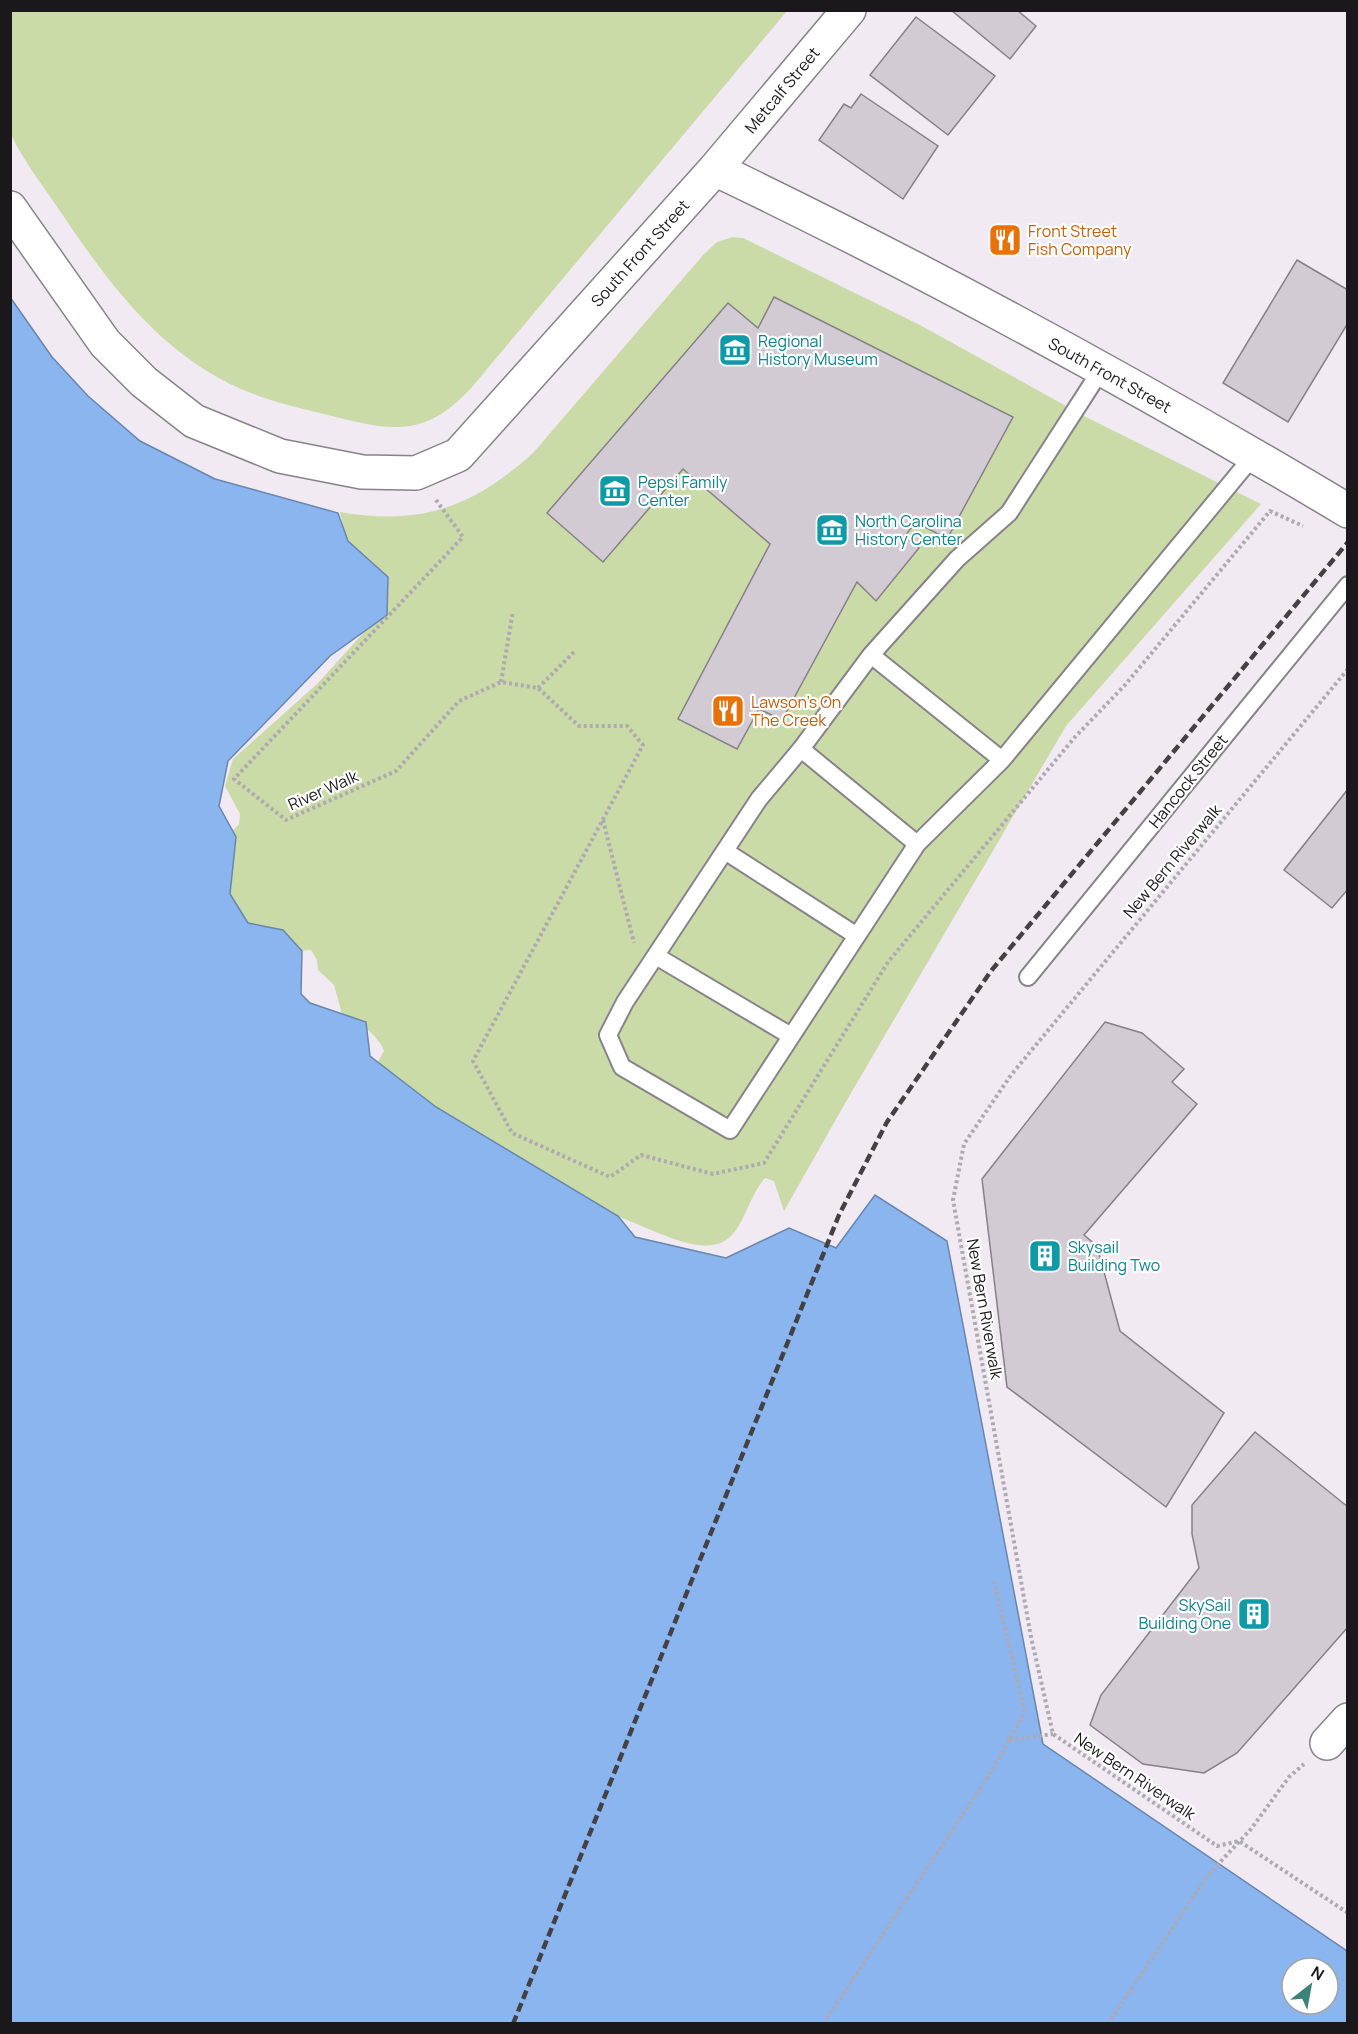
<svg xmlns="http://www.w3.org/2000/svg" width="1358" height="2034" viewBox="0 0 1358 2034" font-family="Manrope,sans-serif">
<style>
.green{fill:#cbdba8}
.water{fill:#8ab5ee;stroke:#6986af;stroke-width:1.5;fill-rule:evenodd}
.building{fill:#d2cbd4;stroke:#868088;stroke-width:1.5}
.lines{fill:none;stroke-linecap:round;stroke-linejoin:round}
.service-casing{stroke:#89828a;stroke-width:20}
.minor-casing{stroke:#89828a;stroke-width:36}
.path{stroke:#afa9b1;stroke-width:4;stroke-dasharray:3 3;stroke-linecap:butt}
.service{stroke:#fff;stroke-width:16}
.minor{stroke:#fff;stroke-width:33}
.rail{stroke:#444044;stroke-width:4.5;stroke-dasharray:9 4.5;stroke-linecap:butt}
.labels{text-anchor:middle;stroke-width:4.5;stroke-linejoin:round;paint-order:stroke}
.street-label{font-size:16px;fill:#1b181b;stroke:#fff}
.food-label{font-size:16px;fill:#c56008;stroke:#fff;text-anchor:start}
.culture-label{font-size:16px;fill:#0d838f;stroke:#fff;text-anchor:start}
</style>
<rect width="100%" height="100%" fill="#f1eaf3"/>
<path class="green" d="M11 10H787V11L472 387C425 439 391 431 328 415 299 408 269 401 241 389 161 354 109 284 62 214 49 194 18 154 11 133 8 124 10 111 10 101 10 71 10 41 11 10Z
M733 237 743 238 918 324 1086 417 1261 504 1066 726 847 1100 784 1211 774 1181 765 1178C750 1195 746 1219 732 1235 706 1264 646 1224 615 1216L373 1070 384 1051C380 1037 356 1019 342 1014L334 985 318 970 317 960 311 950 300 951 288 971 192 873 239 824 240 814 225 786 233 759 317 684 387 607C389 578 367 565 351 544 344 535 343 523 340 512 421 526 473 507 533 453L704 254 717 242Z"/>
<path class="water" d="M10 297 52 357 88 396 140 441 215 479 338 513 348 541 388 577 387 615 330 656 228 761 219 806 236 837 230 894 248 923 283 930 302 951 301 994 310 1003 366 1022 370 1056 436 1107 618 1216 635 1237 726 1258 789 1228 836 1248 875 1195 947 1241 1043 1744 1347 1951V2023H11ZM1292 1968H1328V2004H1292Z"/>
<path class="building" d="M951 10H1017L1036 26 1010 59Z
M916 17 995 76 948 135 870 75Z
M861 94 938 146 903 199 819 140 844 104 851 108Z
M1297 260 1348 290V323L1288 422 1223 383Z
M774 297 1013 417 947 539 916 522 904 537 919 548 876 601 857 582 782 720 759 709 737 749 678 719 770 544 683 469 603 562 547 513 728 303 758 328Z
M1348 789V889L1332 908 1284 870Z
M1105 1022 1142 1033 1184 1069 1172 1082 1197 1104 1084 1235 1097 1246 1120 1331 1224 1413 1166 1507 1007 1387 982 1179Z
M1255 1432 1348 1507V1627L1237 1753 1204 1773 1143 1764 1090 1725 1101 1695 1199 1568 1192 1534V1505Z"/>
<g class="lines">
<defs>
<path id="service" d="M871 655 957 559 1009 513 1101 370
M801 749 917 844
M1002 760 871 655 801 749 759 799 625 1002 608 1035 622 1067 730 1130 917 844 1002 760 1254 455
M725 851 857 936
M656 956 791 1036
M1028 977 1348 585"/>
<path id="minor" d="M715 169C932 273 1142 388 1348 511
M10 208 105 343 144 382 194 421 280 456 362 472 416 473 458 455 715 169 849 10
M1327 1743 1348 1720"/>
</defs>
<use href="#service" class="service-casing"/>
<use href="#minor" class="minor-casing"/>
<path class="path" d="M436 500 463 537 234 779 286 820 396 771 459 701 501 682 538 688 579 726H627L643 745 473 1061 512 1133 610 1177 641 1155 713 1174 764 1163 888 962 1075 737 1125 685 1270 511 1303 526
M1348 669 1011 1075 964 1144 953 1200 1031 1637 1053 1734 1217 1846 1239 1841 1348 1913
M501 682 513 611
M538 688 574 652
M603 820 634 943
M1009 1740 1053 1734
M823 2024 991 1772 1025 1712 994 1582
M1108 2024 1208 1875 1251 1829 1289 1777 1304 1764"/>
<use href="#service" class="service"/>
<use href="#minor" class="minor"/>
<path class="rail" d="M513 2024 839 1215 887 1122 991 971 1348 542"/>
</g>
<defs>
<symbol id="restaurant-square" viewBox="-11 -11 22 22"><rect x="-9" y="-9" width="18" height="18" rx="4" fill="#e8710a" stroke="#fff"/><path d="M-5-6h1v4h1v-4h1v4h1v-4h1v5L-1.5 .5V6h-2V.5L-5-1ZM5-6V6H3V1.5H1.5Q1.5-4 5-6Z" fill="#fff"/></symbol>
<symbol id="museum-square" viewBox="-11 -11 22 22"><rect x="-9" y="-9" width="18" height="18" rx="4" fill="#0f9aa8" stroke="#fff"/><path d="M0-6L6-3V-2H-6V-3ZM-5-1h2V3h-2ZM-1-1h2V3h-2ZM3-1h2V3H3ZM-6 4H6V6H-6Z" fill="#fff"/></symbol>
<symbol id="building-square" viewBox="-11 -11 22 22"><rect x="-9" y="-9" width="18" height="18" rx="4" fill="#0f9aa8" stroke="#fff"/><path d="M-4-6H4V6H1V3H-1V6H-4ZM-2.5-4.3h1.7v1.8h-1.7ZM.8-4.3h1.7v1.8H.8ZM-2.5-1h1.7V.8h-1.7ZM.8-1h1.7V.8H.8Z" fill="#fff"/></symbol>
</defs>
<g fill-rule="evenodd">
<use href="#restaurant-square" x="986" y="221" width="38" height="38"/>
<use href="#museum-square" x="716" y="331" width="38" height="38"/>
<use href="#museum-square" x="596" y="472" width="38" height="38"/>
<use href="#museum-square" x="813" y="511" width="38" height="38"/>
<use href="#restaurant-square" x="709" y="692" width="38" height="38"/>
<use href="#building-square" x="1026" y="1237" width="38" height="38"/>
<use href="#building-square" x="1235" y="1595" width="38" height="38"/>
</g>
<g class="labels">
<g class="street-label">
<text transform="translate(782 90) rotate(-50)" y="6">Metcalf Street</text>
<text transform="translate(640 253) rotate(-48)" y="6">South Front Street</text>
<text transform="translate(1110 375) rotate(29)" y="6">South Front Street</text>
<text transform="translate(1188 781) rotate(-51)" y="6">Hancock Street</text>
<text transform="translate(323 790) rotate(-24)" y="6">River Walk</text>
<text transform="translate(1172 861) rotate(-50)" y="6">New Bern Riverwalk</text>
<text transform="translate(985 1309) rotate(80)" y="6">New Bern Riverwalk</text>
<text transform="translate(1135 1776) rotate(34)" y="6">New Bern Riverwalk</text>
</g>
<g class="food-label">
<text x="1028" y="237">Front Street<tspan x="1028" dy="18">Fish Company</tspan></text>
<text x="751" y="708">Lawson's On<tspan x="751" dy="18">The Creek</tspan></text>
</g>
<g class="culture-label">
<text x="758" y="347">Regional<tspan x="758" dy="18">History Museum</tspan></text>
<text x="638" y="488">Pepsi Family<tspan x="638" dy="18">Center</tspan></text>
<text x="855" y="527">North Carolina<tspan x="855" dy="18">History Center</tspan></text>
<text x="1068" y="1253">Skysail<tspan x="1068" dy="18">Building Two</tspan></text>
<text x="1231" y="1611" text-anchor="end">SkySail<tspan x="1231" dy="18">Building One</tspan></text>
</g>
</g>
<rect width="1358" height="2034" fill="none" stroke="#1b181b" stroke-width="24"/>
<g transform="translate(1310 1986) rotate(31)"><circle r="28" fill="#ffffff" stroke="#a4a3a4" stroke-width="1.5"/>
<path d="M0-4.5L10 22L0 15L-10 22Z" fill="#3d837a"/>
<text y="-9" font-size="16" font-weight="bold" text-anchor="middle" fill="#1b181b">N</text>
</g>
</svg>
